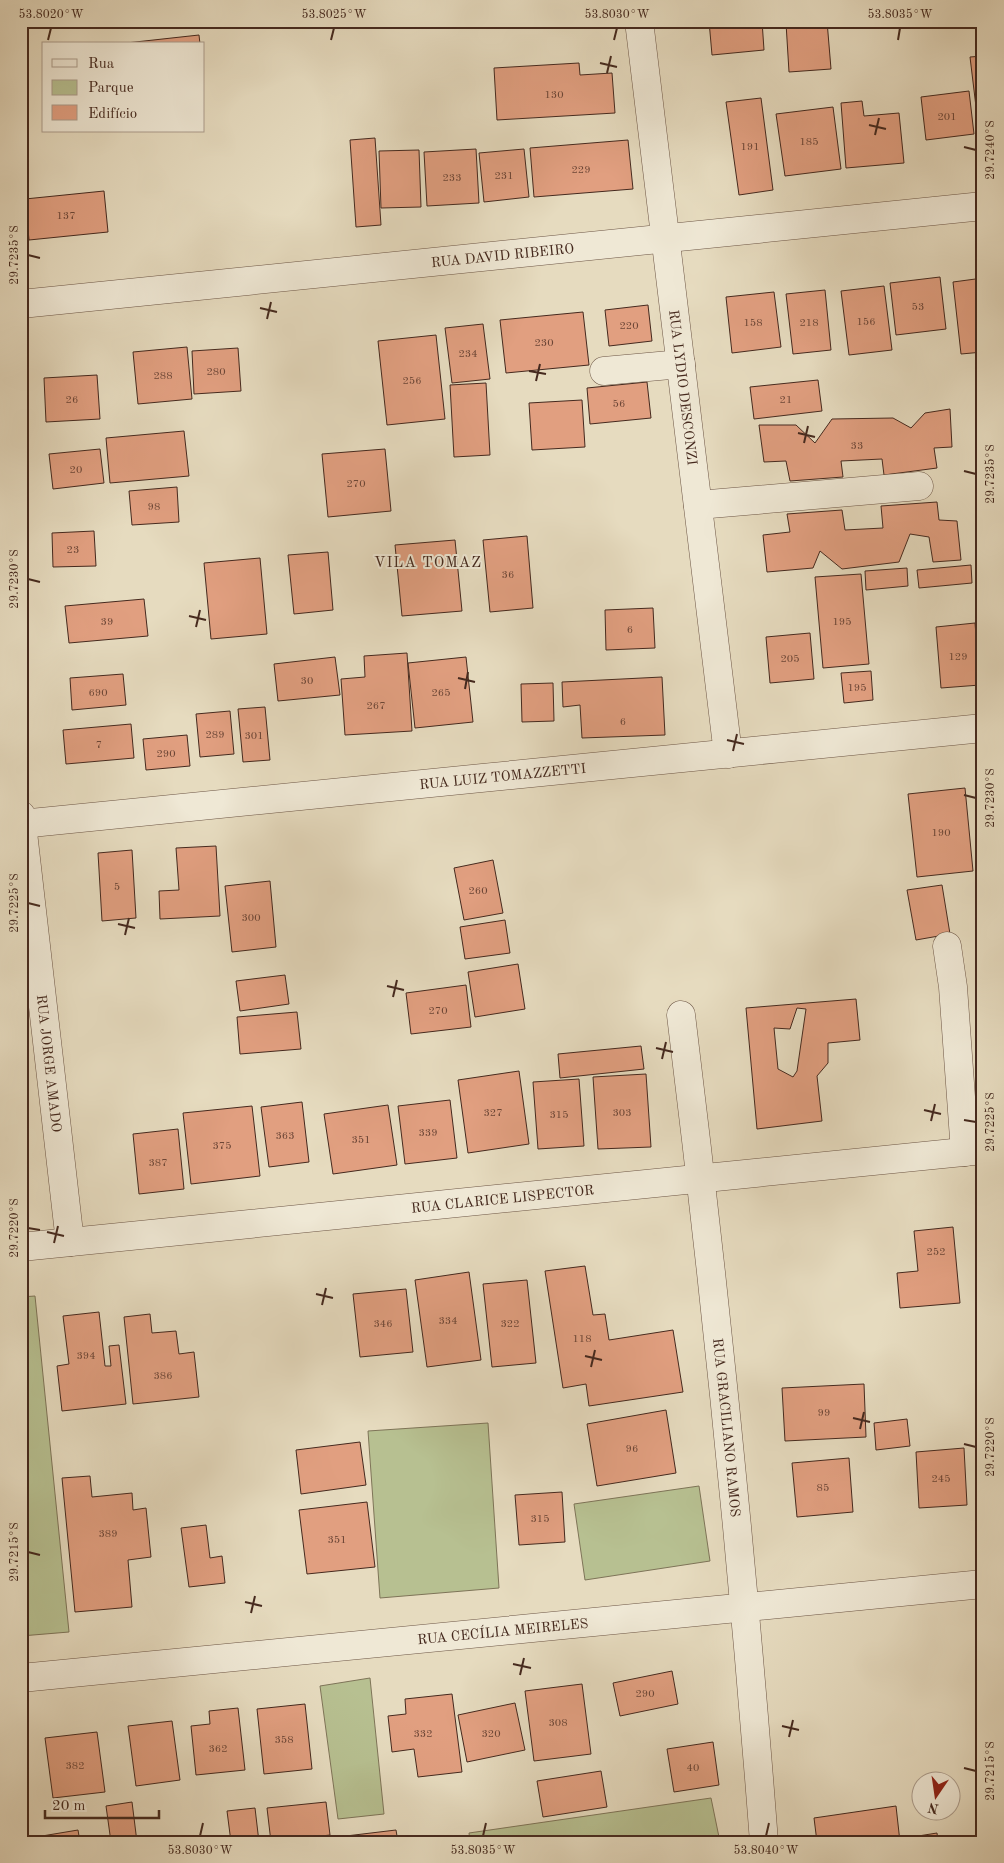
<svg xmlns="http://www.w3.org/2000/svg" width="1004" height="1863" viewBox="0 0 1004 1863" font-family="'Old Standard TT',serif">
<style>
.green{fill:#b7c091;stroke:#7e7458}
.building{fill:#e19f80;stroke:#45291e;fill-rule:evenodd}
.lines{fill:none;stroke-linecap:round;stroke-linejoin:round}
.minor-casing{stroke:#6d5646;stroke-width:29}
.minor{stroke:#efe8d5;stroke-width:28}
.ticks{fill:none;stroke:#45291e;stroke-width:2}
.labels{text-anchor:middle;stroke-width:4;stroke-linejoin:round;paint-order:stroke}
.number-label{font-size:11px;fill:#6c4636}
.street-label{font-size:14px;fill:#45291e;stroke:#efe8d5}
.neighbourhood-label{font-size:15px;letter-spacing:1px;fill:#45291e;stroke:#efe8d5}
.neatline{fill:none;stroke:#45291e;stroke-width:2}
.ticks-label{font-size:12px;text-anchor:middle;fill:#45291e}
</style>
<rect width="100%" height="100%" fill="#e6dbbf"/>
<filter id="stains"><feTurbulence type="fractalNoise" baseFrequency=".004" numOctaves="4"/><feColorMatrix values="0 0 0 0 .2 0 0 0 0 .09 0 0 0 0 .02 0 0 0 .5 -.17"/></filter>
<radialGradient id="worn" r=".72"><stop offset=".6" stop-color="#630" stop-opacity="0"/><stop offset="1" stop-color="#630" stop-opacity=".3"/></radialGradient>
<path class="green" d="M35 1296 69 1632 21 1636V1297Z
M488 1423 499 1588 380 1598 368 1431Z
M699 1486 710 1561 585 1580 574 1504Z
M370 1678 384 1814 338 1819 320 1686Z
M711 1798 720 1842H470L469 1833Z"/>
<path class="building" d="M709 21H762L764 50 712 55Z
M827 21 831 69 789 72 786 23Z
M199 35 200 44H117Z
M983 56V140H980L970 57Z
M579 63 580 75 612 73 615 113 497 120 494 68Z
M969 91 974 134 926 140 921 97Z
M761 98 773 190 739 195 726 102Z
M862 101 864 116 899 113 904 163 846 168 841 103Z
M833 107 841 169 785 176 776 114Z
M375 138 381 225 356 227 350 140Z
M628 140 633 189 534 197 530 148Z
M476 149 479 203 427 206 424 152Z
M524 149 529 197 484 202 479 153Z
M419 150 421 207 381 208 379 151Z
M104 191 108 232 29 240 25 199Z
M940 277 946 329 896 335 890 283Z
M983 278V352L961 354 953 282Z
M884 286 892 350 849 355 841 291Z
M825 290 831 350 793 354 786 294Z
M774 292 781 347 732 353 726 297Z
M648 305 652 341 609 346 605 310Z
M583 312 589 365 506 373 500 320Z
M483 324 490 379 452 383 445 328Z
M436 335 445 419 387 425 378 341Z
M187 347 192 399 138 404 133 352Z
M238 348 241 391 194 394 192 351Z
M97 375 100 419 46 422 44 378Z
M818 380 822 411 754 419 750 387Z
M647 382 651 418 590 424 587 388Z
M486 383 490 455 454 457 450 385Z
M582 400 585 447 532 450 529 403Z
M950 409 952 447 934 448 937 468 884 475 882 459 841 461 843 477 790 481 786 461 764 462 759 425H796L815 443 832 419 893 418 911 428 925 413Z
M184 431 189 476 110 483 106 438Z
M100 449 104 483 53 489 49 454Z
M385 449 391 511 328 517 322 454Z
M177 487 179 522 132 525 129 491Z
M937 502 939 520 957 521 961 560 933 562 929 537 910 534 899 562 842 569 820 551 813 568 767 572 763 535 790 532 787 514 842 510 845 530 883 528 881 506Z
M94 531 96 566 53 567 52 533Z
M527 536 533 608 490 612 483 540Z
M455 540 462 611 402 616 395 545Z
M328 552 333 610 294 614 288 555Z
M260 558 267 634 211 639 204 563Z
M971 565 972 583 919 588 917 570Z
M907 568 908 586 866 590 865 571Z
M861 574 869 664 823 668 815 577Z
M983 575V629L978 576Z
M144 599 148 636 69 643 65 606Z
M653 608 655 648 606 650 605 610Z
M975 623 980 685 941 688 936 627Z
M810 633 814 679 770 683 766 637Z
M407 653 412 731 345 735 341 679 365 677 364 656Z
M335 657 340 695 278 701 274 664Z
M466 657 473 722 415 728 408 663Z
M871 671 873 700 844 703 841 673Z
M123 674 126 705 72 710 70 678Z
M662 677 665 735 582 738 580 705 563 707 562 682Z
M553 683 554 721 522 722 521 684Z
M265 707 270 760 243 762 238 709Z
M230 711 234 754 200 757 196 714Z
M131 724 134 758 66 764 63 730Z
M187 735 190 766 146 770 143 739Z
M965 788 973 871 917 877 908 794Z
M216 846 220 916 160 919 159 891 179 890 176 848Z
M132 850 136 918 102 921 98 853Z
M493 860 503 913 464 920 454 868Z
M270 881 276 947 232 952 225 886Z
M942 885 950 934 916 940 907 890Z
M505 920 510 953 465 959 460 927Z
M518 964 525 1009 475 1017 468 972Z
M285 975 289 1004 240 1011 236 981Z
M466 985 471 1027 411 1034 406 993Z
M856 999 860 1040 828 1043V1063L817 1076 822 1121 757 1129 746 1008ZM797 1008 806 1009 797 1071 793 1077 778 1069 774 1028 790 1029Z
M297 1012 301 1049 240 1054 237 1017Z
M641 1046 644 1069 560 1078 558 1054Z
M519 1071 529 1144 468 1153 458 1080Z
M646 1074 651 1147 598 1149 593 1077Z
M579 1079 584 1146 538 1149 533 1082Z
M450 1100 457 1158 405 1164 398 1106Z
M302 1102 309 1162 269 1167 261 1107Z
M388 1105 397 1165 333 1174 324 1114Z
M252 1106 260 1176 191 1184 183 1113Z
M178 1129 184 1189 139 1194 133 1134Z
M953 1227 960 1303 900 1308 897 1273 918 1271 914 1231Z
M585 1266 593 1315 605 1314 609 1340 673 1330 683 1392 589 1406 586 1384 563 1388 545 1271Z
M469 1272 481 1360 427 1367 415 1280Z
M527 1280 536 1363 492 1367 483 1284Z
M406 1289 413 1352 360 1357 353 1294Z
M99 1312 105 1366H111L109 1346 119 1345 126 1404 62 1411 57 1366 69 1364 63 1316Z
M150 1314 152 1333 176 1331 179 1354 194 1352 199 1397 133 1404 124 1317Z
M978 1363H983V1391H981Z
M864 1384 866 1437 785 1441 782 1388Z
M666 1410 676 1473 597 1486 587 1424Z
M907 1419 910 1446 876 1450 874 1423Z
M360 1442 366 1485 301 1494 296 1450Z
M964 1448 967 1505 919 1508 916 1452Z
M849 1458 853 1512 797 1517 792 1463Z
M90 1476 92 1497 132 1493 133 1510 146 1508 151 1557 128 1560 132 1607 75 1612 62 1478Z
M562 1492 565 1542 519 1545 515 1495Z
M367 1502 375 1567 307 1574 299 1510Z
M206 1525 210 1558 222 1556 225 1583 189 1587 181 1528Z
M672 1671 678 1704 620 1716 613 1683Z
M582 1684 591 1754 534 1761 525 1691Z
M452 1694 462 1772 418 1777 414 1749 392 1752 388 1716 406 1714 405 1699Z
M515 1703 525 1750 467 1762 458 1715Z
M305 1704 312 1769 264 1774 257 1709Z
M238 1708 245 1770 196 1775 191 1726 210 1724 209 1711Z
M172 1721 180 1780 136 1786 128 1726Z
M97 1732 105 1792 53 1798 45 1738Z
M713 1742 719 1785 674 1792 667 1749Z
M601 1771 607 1807 543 1817 537 1781Z
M21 1772 24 1792 21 1793Z
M132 1802 137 1842H111L106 1806Z
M326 1802 330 1835 271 1842 267 1808Z
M896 1806 900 1842H817L814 1818Z
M255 1808 259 1842H231L227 1811Z
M78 1830 80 1842H43L42 1836Z
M396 1830 398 1842H347L346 1836Z
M937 1833 938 1842H913L912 1837Z
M39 1837V1842H21V1839Z"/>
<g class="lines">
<defs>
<g id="minor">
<path id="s1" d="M639 21 728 754"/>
<path id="s2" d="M21 304 983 206"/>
<path d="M604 371 681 364"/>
<path d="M698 505 919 486"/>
<path id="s3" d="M21 815 70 1242"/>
<path id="s4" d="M21 824 983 728"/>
<path d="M947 946 953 987 965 1152"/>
<path id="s5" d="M681 1015C715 1290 743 1566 764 1842"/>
<path id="s6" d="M21 1247 983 1150"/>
<path id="s7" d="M21 1678 983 1584"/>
</g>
</defs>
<use href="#minor" class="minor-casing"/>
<use href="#minor" class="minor"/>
</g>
<path class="ticks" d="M48 40 51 28M331 40 334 28M614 40 617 28M898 40 900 28M600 63 617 67M607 73 611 56M869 125 886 129M875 135 879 118M964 147 976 150M28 255 40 258M260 308 277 312M267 319 271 302M529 371 546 374M536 381 540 364M798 433 815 437M804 443 808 426M964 471 976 474M28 579 40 582M189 616 206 620M196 627 200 610M458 678 475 682M465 689 468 672M727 740 744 744M733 751 737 734M964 795 976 798M28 903 40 906M118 924 135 928M125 935 129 918M387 986 404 990M393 997 397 980M656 1048 673 1052M662 1059 666 1042M924 1110 941 1114M964 1120 976 1122M931 1121 935 1104M28 1228 40 1230M47 1232 64 1236M54 1243 58 1226M316 1294 333 1298M322 1305 326 1288M585 1356 602 1360M591 1367 595 1350M853 1418 870 1422M860 1429 864 1412M964 1444 976 1447M28 1552 40 1555M245 1602 262 1606M251 1613 255 1596M513 1664 531 1668M520 1675 524 1658M782 1726 799 1730M789 1737 793 1720M964 1768 976 1771M200 1836 203 1823M483 1836 486 1823M766 1836 769 1823"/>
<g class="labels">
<g class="number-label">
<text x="554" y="98">130</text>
<text x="947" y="120">201</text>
<text x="809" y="145">185</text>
<text x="750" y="150">191</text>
<text x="581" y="173">229</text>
<text x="504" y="179">231</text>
<text x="452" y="181">233</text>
<text x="66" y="219">137</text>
<text x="918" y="310">53</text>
<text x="866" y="325">156</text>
<text x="753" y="326">158</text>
<text x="809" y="326">218</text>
<text x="629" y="329">220</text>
<text x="544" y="346">230</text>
<text x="468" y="357">234</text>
<text x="216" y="375">280</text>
<text x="163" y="379">288</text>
<text x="412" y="384">256</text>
<text x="72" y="403">26</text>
<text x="786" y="403">21</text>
<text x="619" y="407">56</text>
<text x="857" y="449">33</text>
<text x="76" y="473">20</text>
<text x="356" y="487">270</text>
<text x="154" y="510">98</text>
<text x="73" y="553">23</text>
<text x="508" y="578">36</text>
<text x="107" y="625">39</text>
<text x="842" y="625">195</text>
<text x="630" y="633">6</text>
<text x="958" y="660">129</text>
<text x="790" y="662">205</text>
<text x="307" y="684">30</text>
<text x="857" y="691">195</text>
<text x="98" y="696">690</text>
<text x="441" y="696">265</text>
<text x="376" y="709">267</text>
<text x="623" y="725">6</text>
<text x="215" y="738">289</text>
<text x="254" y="739">301</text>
<text x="99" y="748">7</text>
<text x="166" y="757">290</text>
<text x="941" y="836">190</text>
<text x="117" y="890">5</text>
<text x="478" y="894">260</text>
<text x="251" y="921">300</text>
<text x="438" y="1014">270</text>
<text x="493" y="1116">327</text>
<text x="622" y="1116">303</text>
<text x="559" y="1118">315</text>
<text x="428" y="1136">339</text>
<text x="285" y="1139">363</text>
<text x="361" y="1143">351</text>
<text x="222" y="1149">375</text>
<text x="158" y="1166">387</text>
<text x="936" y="1255">252</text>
<text x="448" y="1324">334</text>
<text x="383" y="1327">346</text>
<text x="510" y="1327">322</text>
<text x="582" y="1342">118</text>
<text x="86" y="1359">394</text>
<text x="163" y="1379">386</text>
<text x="824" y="1416">99</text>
<text x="632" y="1452">96</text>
<text x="941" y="1482">245</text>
<text x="823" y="1491">85</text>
<text x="540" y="1522">315</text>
<text x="108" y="1537">389</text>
<text x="337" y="1543">351</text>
<text x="645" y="1697">290</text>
<text x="558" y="1726">308</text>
<text x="423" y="1737">332</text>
<text x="491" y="1737">320</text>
<text x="284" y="1743">358</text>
<text x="218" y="1752">362</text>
<text x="75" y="1769">382</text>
<text x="693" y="1771">40</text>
</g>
<g class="street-label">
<text dy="5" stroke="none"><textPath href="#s2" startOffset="484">RUA DAVID RIBEIRO</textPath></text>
<text dy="5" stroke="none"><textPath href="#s1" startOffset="369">RUA LYDIO DESCONZI</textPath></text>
<text dy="5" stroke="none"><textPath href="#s4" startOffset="484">RUA LUIZ TOMAZZETTI</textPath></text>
<text dy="5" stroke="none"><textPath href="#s3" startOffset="250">RUA JORGE AMADO</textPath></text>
<text dy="5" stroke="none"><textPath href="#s6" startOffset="484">RUA CLARICE LISPECTOR</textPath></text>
<text dy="5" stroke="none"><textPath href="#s5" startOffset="415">RUA GRACILIANO RAMOS</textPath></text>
<text dy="5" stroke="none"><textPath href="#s7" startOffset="484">RUA CECÍLIA MEIRELES</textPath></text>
</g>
<g class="neighbourhood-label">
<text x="428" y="567">VILA TOMAZ</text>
</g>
</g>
<rect width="1004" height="1863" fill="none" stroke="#e6dbbf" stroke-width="55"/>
<rect x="42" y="42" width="162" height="90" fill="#efe8d5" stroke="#ab9c8c"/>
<rect x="52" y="59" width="25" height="8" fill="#efe8d5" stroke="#ab9c8c"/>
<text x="88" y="68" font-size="15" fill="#45291e">Rua</text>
<rect x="52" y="80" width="25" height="15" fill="#b7c091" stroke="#ab9c8c"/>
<text x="88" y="92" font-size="15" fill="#45291e">Parque</text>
<rect x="52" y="105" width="25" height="15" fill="#e19f80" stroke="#ab9c8c"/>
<text x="88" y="118" font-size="15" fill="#45291e">Edifício</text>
<g transform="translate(936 1796) rotate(193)"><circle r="24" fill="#efe8d5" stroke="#ab9c8c"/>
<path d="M0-4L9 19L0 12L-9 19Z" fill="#8f2418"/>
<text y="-8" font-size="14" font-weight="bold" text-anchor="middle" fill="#45291e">N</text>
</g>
<path d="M45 1810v8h114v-8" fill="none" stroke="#45291e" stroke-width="2.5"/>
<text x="52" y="1810" font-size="15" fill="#45291e" stroke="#efe8d5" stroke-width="4" paint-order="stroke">20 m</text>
<rect x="28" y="28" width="948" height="1808" class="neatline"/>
<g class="ticks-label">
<text x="51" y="18">53.8020°W</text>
<text x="334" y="18">53.8025°W</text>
<text x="617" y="18">53.8030°W</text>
<text x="900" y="18">53.8035°W</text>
<text transform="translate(990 150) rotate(-90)" y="4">29.7240°S</text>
<text transform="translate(14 255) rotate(-90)" y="4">29.7235°S</text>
<text transform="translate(990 474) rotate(-90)" y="4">29.7235°S</text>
<text transform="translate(14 579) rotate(-90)" y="4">29.7230°S</text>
<text transform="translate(990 798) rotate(-90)" y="4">29.7230°S</text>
<text transform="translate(14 903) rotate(-90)" y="4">29.7225°S</text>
<text transform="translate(990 1122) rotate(-90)" y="4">29.7225°S</text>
<text transform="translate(14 1228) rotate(-90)" y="4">29.7220°S</text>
<text transform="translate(990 1447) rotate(-90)" y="4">29.7220°S</text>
<text transform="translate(14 1552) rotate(-90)" y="4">29.7215°S</text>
<text transform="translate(990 1771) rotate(-90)" y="4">29.7215°S</text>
<text x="200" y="1854">53.8030°W</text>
<text x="483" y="1854">53.8035°W</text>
<text x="766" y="1854">53.8040°W</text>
</g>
<rect width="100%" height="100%" filter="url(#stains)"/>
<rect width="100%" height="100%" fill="url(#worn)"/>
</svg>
